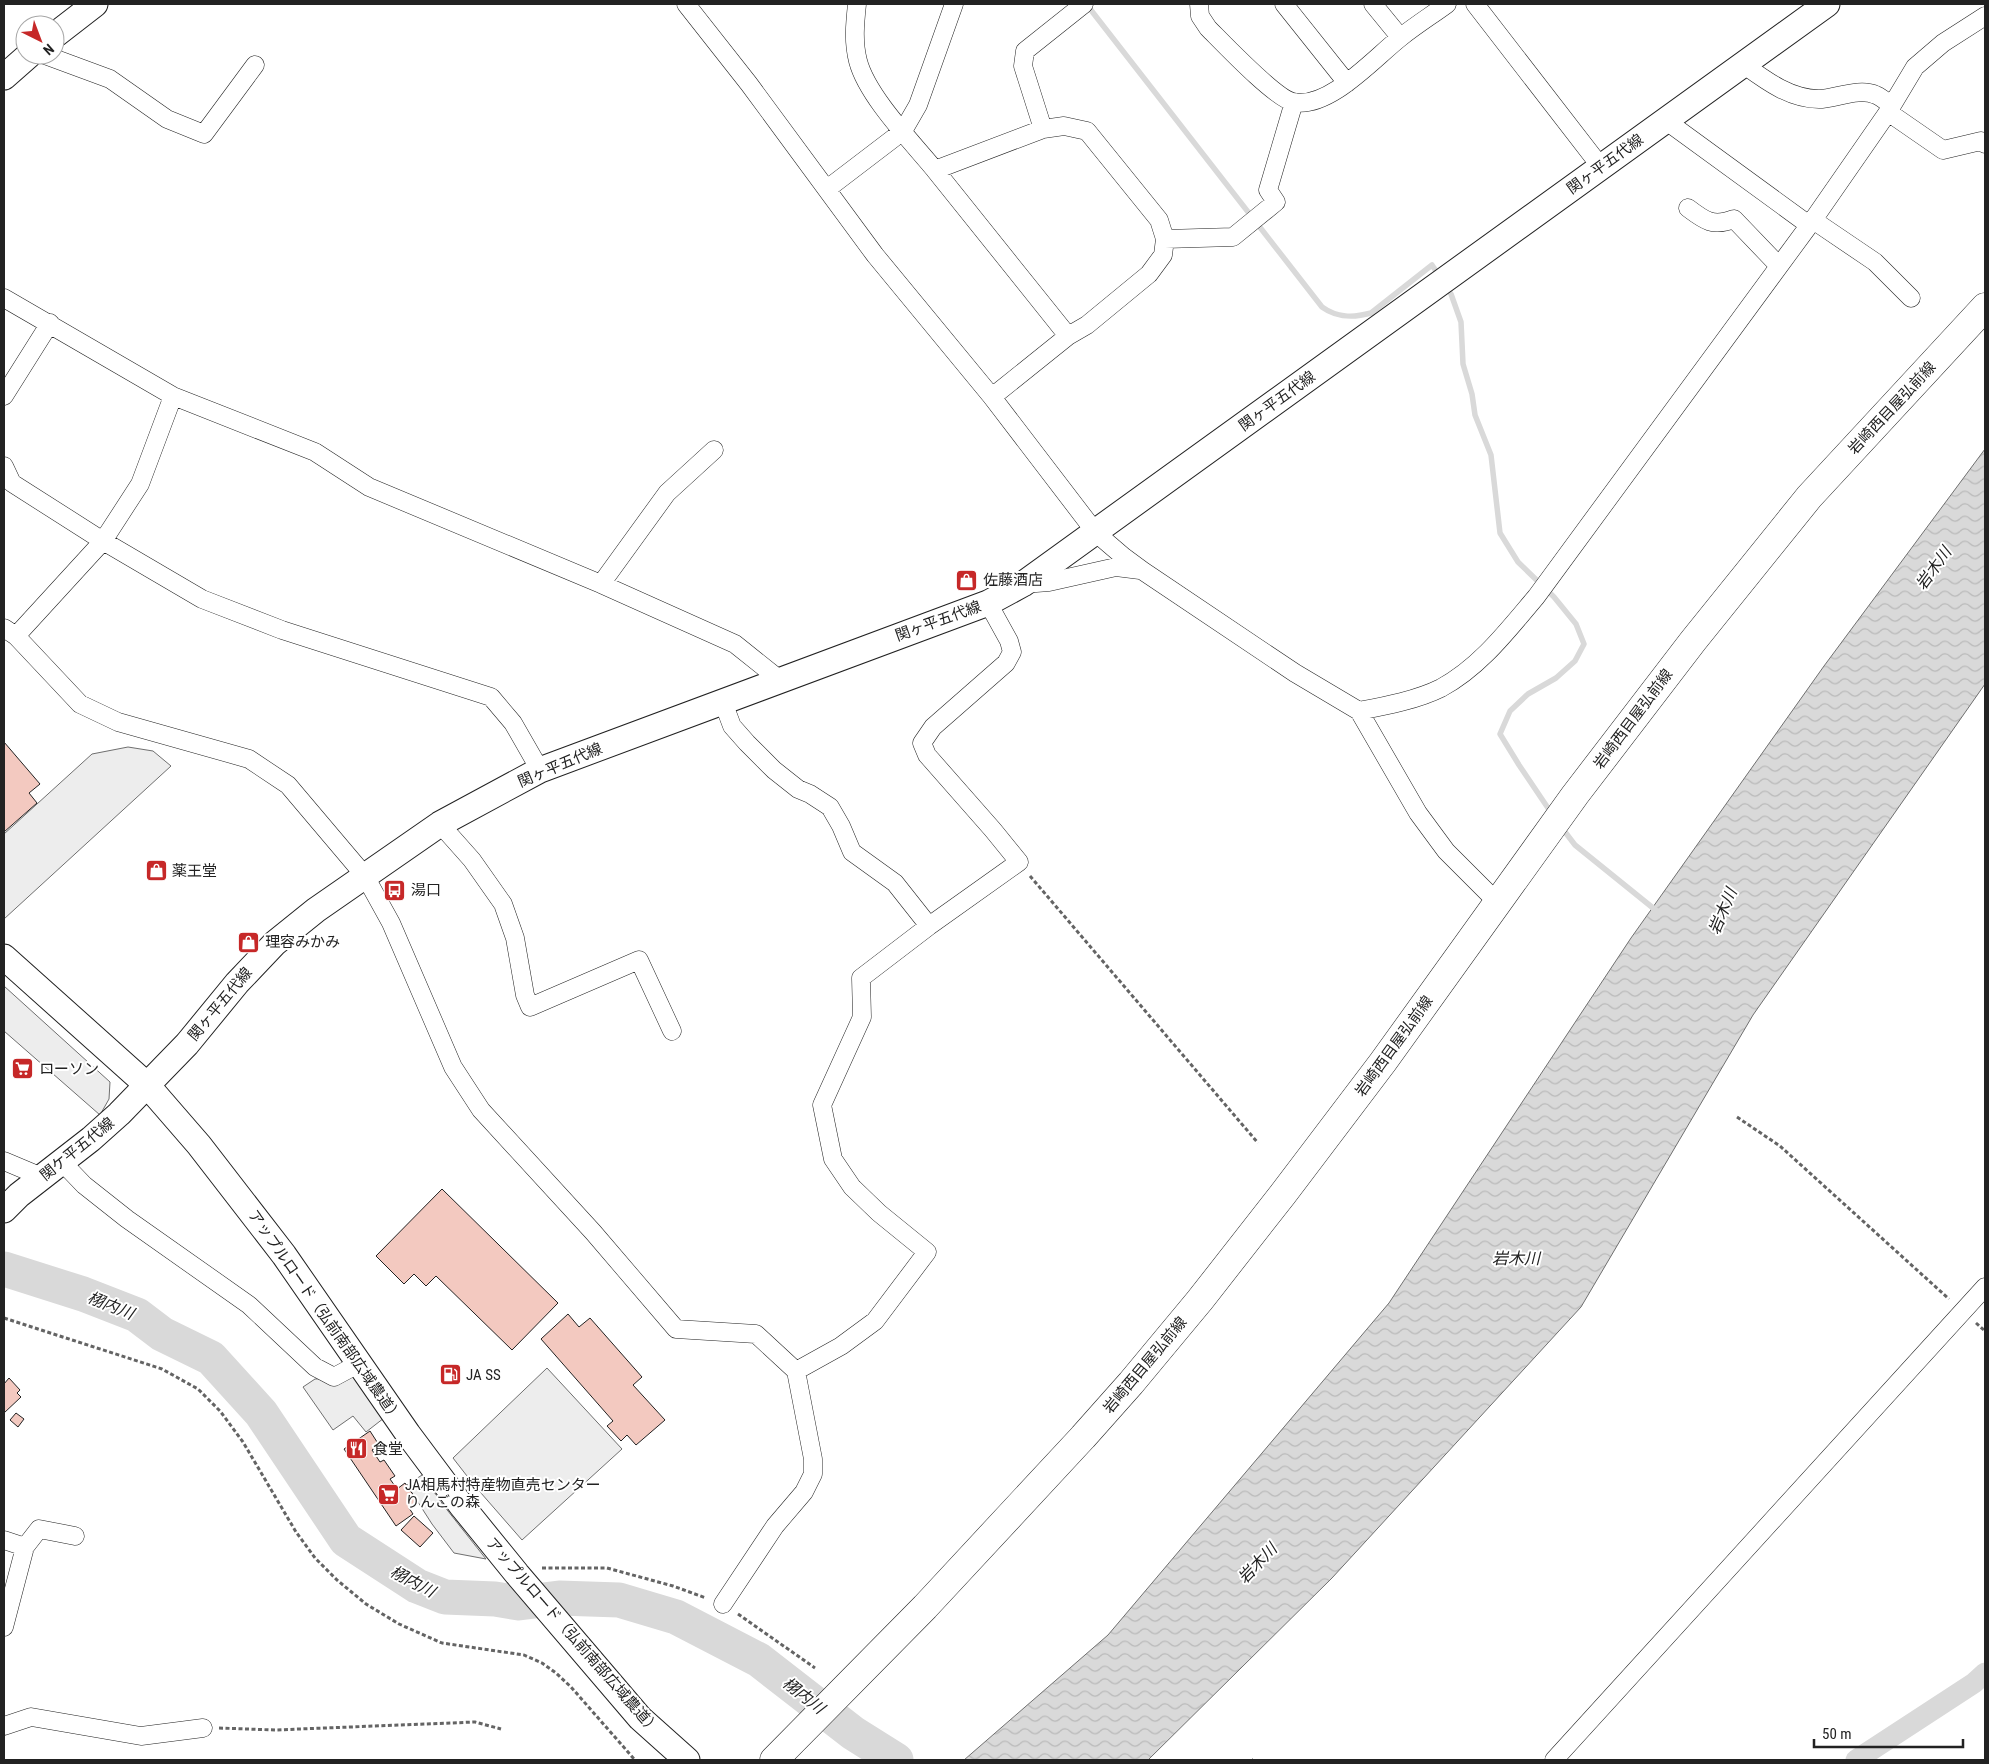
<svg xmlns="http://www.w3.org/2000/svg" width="1989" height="1764" viewBox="0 0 1989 1764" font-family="'Roboto Condensed','Noto Sans JP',sans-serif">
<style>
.parking{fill:#ededed;stroke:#6f6f6f}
.water{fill:url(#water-waves);stroke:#6f6f6f}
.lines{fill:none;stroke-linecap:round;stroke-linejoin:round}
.stream{stroke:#d9d9d9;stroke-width:5.5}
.canal{stroke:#d9d9d9;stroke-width:21}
.river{stroke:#d9d9d9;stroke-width:35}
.building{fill:#f3c9c0;stroke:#222}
.street-casing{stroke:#222;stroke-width:19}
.secondary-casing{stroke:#222;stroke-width:27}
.primary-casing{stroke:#222;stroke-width:29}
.path{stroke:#646464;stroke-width:3;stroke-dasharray:4 2.5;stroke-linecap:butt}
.street{stroke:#fff;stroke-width:18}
.secondary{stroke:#fff;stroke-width:25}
.primary{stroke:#fff;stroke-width:28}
.labels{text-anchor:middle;stroke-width:4;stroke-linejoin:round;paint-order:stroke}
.street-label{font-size:15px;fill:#222;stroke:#fff}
.poi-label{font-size:15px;fill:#222;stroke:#fff;text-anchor:start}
.water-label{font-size:16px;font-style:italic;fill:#222;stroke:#fff}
</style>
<defs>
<pattern id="water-waves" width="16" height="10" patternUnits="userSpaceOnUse" patternTransform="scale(1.25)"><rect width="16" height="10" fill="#d9d9d9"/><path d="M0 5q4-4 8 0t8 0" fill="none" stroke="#bababa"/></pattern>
</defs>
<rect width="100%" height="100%" fill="#fff"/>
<path class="parking" d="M128 747 153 751 171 766 4 919V834L92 754Z
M4 986 110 1082 109 1099 100 1115 4 1031Z
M547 1368 622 1449 522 1540 474 1485 453 1458Z
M354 1377 384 1418 366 1432 353 1416 333 1430 303 1387 315 1379Z
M422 1475 444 1506 486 1559 454 1553 432 1524 407 1485Z"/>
<path class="water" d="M1985 449V684L1753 1015 1581 1307 1332 1578 1148 1760H964L1108 1635 1389 1303 1631 938 1824 666Z"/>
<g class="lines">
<path class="stream" d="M1087 5 1322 307C1337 318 1353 318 1371 313L1432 265 1440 277
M1446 287 1451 294 1461 322 1463 364 1472 394 1475 415 1491 455 1500 533 1518 562 1554 597 1576 624 1584 644 1575 661 1556 678 1528 694 1510 711 1500 734 1519 765 1552 814
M1562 828 1575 845 1658 912"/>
<path class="canal" d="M1856 1760 1974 1683 1985 1673"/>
<path class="river" d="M4 1269 83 1294 137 1315 162 1334 211 1358 261 1413 346 1540 417 1586 445 1597 495 1599 519 1603 559 1598 619 1600 676 1617 759 1660 853 1733 896 1760"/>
</g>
<path class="building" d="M4 742 40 784 29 793 37 803 4 832Z
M442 1189 558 1303 512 1350 436 1276 426 1286 414 1274 404 1284 376 1256Z
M568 1314 579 1327 590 1318 642 1377 633 1385 665 1420 636 1445 627 1435 621 1441 607 1426 613 1421 541 1339Z
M9 1378 20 1390 17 1393 21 1397 4 1413V1384Z
M16 1413 24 1419 18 1427 10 1420Z
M370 1431 379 1445 372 1450 380 1462 384 1460 395 1476 390 1479 397 1489 405 1483 418 1502 409 1508 413 1514 396 1526 344 1449Z
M414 1516 433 1533 420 1547 401 1530Z"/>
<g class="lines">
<defs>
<path id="street" d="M686 4 749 84 875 255 992 397 1096 533 1124 557 1143 571 1295 673 1359 711C1385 706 1417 700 1441 688 1480 667 1508 630 1536 597L1813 220 1888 112 1915 67 1943 43 1985 16
M857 4C855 23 853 42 858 61 867 96 912 142 935 170L1043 129 1064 126 1087 131 1159 220 1165 239 1163 255 1149 274 1087 325 1068 336 992 397
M1199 4 1200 16 1208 28C1224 44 1275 98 1293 102 1329 110 1375 57 1401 37 1416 25 1432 15 1447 4
M1284 4 1347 83
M1373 4 1400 37
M1475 4 1601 167
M45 55 110 79 167 119 204 134 255 65
M1743 64C1765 80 1790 99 1819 99 1835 99 1859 87 1876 95 1881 97 1887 102 1892 106
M1888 112 1943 150 1981 141 1985 144
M1665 120 1809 225
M1043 129 1023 66 1025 51 1084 4
M935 170 1068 336
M827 189 903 131 918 105 954 4
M1688 208C1705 221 1713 227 1734 219L1779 266
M1813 220 1875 262 1911 298
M1165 239 1233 237 1276 202 1268 190 1294 102
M4 298 173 396 315 452 369 487 601 584 735 644 780 680
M4 396 50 323
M4 466 12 483 103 541 202 599 282 630 491 697 513 723 540 770
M601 584 667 493 714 450
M1023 584 1049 582 1116 567 1140 570
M4 628 16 636 80 704 118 722 249 759 288 785 365 876 391 923 453 1067 481 1110 593 1232 676 1329 756 1334 796 1371 813 1459V1474L804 1492 775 1526 723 1604
M16 636 103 541 140 484 173 396
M723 702 732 726 747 743 774 770 798 789 810 794 830 807 841 826 852 852 895 883 929 926
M1359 711 1418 813 1446 851 1498 903
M440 824 472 860 503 904 515 938 525 995 530 1007 639 960 672 1031
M4 1161 42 1177
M62 1162 84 1185 127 1219 249 1305 315 1367 334 1377 360 1363
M796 1371 841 1346 875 1321 927 1252 879 1213 852 1187 833 1159 822 1105 862 1017 861 978 929 926 1019 862 993 830 927 755 922 743 933 727 1006 663 1012 652 1009 641 988 603
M4 1540 25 1547 39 1529 75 1536
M4 1627 25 1547
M4 1726 31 1717 141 1736 203 1728
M1554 1760 1985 1287"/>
<path id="secondary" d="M55 35 95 4
M4 77 29 55
M4 957 147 1085 199 1145 284 1255 408 1434 461 1505 517 1574 640 1718 687 1760
M4 1210 19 1195 91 1139 119 1114 187 1044 237 983 275 943 316 910 440 824 540 770 988 603 1023 584 1827 4"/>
<path id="primary" d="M774 1760 925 1607 1083 1437 1131 1383 1200 1300 1283 1194 1383 1062 1575 795 1693 641 1809 497 1985 307"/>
</defs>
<use href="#street" class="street-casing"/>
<use href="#secondary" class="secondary-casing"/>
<use href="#primary" class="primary-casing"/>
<path class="path" d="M1030 876 1258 1143
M1737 1117 1780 1146 1949 1299
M4 1318 162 1369 198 1389 220 1411 243 1442 296 1532 315 1558 337 1580 366 1604 399 1624 442 1643 524 1655 542 1663 556 1673 571 1687 635 1760
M1976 1323 1985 1331
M542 1568H607L673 1586 706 1598
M738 1614 815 1668
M219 1728 275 1730 475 1722 501 1729
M1252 1760H1253"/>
<use href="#street" class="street"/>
<use href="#secondary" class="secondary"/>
<use href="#primary" class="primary"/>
</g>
<defs>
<symbol id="shop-square" viewBox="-11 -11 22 22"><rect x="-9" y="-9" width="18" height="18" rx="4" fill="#c62828" stroke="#fff"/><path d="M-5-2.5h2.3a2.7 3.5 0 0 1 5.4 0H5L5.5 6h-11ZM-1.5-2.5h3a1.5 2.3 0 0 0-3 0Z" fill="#fff"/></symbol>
<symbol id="bus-square" viewBox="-11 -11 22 22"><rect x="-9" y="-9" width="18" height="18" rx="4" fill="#c62828" stroke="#fff"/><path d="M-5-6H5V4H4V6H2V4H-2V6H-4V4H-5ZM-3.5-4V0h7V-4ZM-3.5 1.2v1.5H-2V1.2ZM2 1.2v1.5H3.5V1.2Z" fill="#fff"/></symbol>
<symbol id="supermarket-square" viewBox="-11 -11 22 22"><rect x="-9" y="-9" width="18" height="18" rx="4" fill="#c62828" stroke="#fff"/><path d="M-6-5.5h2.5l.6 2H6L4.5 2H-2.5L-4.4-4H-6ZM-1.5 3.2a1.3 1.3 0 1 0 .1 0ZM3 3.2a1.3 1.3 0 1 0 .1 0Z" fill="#fff"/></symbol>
<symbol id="fuel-square" viewBox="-11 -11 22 22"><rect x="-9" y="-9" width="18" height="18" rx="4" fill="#c62828" stroke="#fff"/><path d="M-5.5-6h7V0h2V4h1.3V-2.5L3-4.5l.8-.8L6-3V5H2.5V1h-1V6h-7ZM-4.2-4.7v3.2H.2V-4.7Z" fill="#fff"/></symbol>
<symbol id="restaurant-square" viewBox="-11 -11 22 22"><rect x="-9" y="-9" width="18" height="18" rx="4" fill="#c62828" stroke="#fff"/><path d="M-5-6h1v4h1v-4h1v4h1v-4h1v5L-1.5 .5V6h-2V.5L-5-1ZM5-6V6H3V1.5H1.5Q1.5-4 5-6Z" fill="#fff"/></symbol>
</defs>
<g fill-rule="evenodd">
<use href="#shop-square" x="954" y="568" width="25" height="25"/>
<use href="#shop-square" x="144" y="858" width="25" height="25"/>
<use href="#bus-square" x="382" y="878" width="25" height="25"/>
<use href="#shop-square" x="236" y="930" width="25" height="25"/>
<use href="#supermarket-square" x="10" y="1056" width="25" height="25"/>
<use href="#fuel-square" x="438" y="1362" width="25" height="25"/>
<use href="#restaurant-square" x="344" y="1436" width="25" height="25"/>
<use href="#supermarket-square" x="376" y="1482" width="25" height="25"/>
</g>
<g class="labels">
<g class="street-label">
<text transform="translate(1605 164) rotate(-36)" y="5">関ヶ平五代線</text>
<text transform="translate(1277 401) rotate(-36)" y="5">関ヶ平五代線</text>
<text transform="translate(1892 408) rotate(-47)" y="5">岩崎西目屋弘前線</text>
<text transform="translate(938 621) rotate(-20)" y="5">関ヶ平五代線</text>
<text transform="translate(1633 719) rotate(-53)" y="5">岩崎西目屋弘前線</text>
<text transform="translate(560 765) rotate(-23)" y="5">関ヶ平五代線</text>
<text transform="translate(220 1004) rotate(-50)" y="5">関ヶ平五代線</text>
<text transform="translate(1394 1046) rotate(-54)" y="5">岩崎西目屋弘前線</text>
<text transform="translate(77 1149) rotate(-39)" y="5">関ケ平五代線</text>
<text transform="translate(325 1316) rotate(55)" y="5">アップルロード（弘前南部広域農道）</text>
<text transform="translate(1145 1365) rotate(-50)" y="5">岩崎西目屋弘前線</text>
<text transform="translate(573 1636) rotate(49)" y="5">アップルロード（弘前南部広域農道）</text>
</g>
<g class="poi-label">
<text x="983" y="585">佐藤酒店</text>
<text x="172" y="876">薬王堂</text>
<text x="411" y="895">湯口</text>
<text x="265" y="947">理容みかみ</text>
<text x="39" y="1074">ローソン</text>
<text x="466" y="1380">JA SS</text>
<text x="373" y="1454">食堂</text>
<text x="405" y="1490">JA相馬村特産物直売センター<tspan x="405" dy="17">りんごの森</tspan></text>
</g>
<g class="water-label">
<text transform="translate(1933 568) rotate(-54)" y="6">岩木川</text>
<text transform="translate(1722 911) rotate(-67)" y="6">岩木川</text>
<text x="1516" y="1264">岩木川</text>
<text transform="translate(111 1305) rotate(22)" y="6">栩内川</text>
<text transform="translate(1257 1563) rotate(-46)" y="6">岩木川</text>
<text transform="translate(413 1581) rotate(28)" y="6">栩内川</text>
<text transform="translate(804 1695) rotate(38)" y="6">栩内川</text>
</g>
</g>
<rect width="1989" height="1764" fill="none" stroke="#222222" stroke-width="10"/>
<g transform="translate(40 40) rotate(138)"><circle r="24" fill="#ffffff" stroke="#a7a7a7"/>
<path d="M0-4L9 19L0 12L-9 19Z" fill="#c62828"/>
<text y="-8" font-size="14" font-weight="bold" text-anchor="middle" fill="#222222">N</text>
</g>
<path d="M1814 1739v8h149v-8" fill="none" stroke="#222222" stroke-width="2.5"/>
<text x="1822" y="1739" font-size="15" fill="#222222" stroke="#ffffff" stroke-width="4" paint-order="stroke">50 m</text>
</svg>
